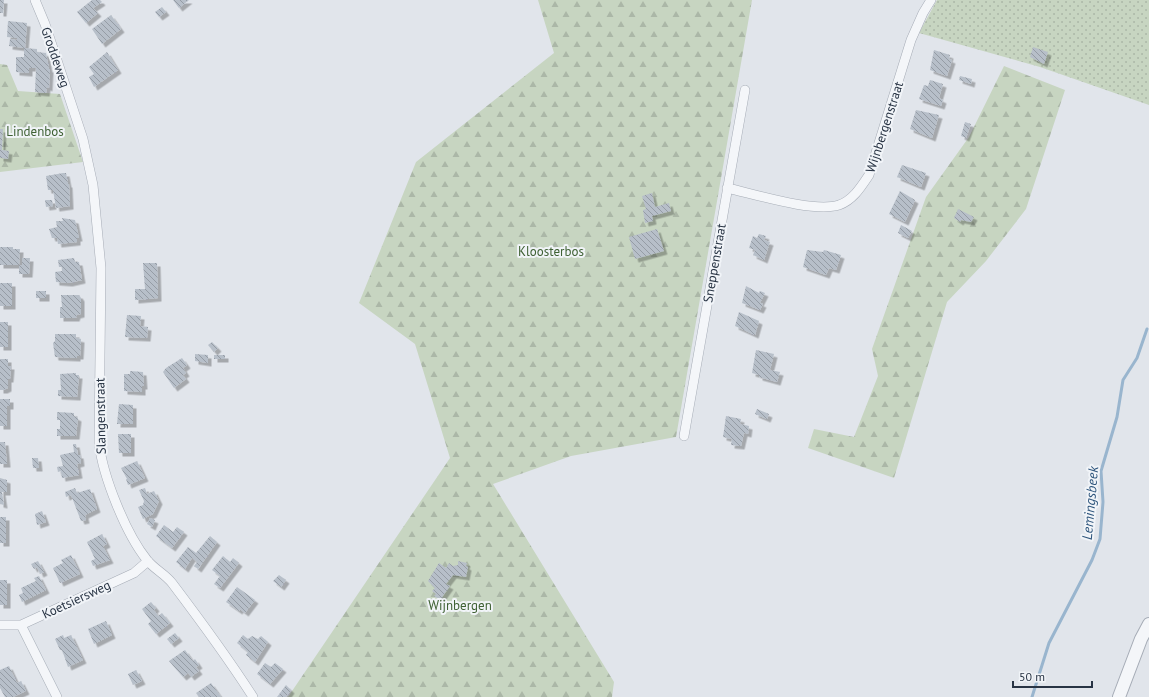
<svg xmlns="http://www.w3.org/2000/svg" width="1149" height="697" viewBox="0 0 1149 697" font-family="'PT Sans',sans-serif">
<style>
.grass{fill:url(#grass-dots)}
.forest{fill:url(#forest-firs)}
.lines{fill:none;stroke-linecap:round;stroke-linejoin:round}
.stream{stroke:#99b5ce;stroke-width:3}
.building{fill:url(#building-back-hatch);filter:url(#shadow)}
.minor-casing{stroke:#a6acb6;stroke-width:10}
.tertiary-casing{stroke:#a6acb6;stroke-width:14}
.minor{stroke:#f4f6f9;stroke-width:9}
.tertiary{stroke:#f4f6f9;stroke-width:12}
.labels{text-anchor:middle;stroke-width:4;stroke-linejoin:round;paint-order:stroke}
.street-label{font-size:13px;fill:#283444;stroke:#f1f4f8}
.park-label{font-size:13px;fill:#3f6134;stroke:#f1f4f8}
.water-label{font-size:14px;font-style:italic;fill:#2e557c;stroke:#f1f4f8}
</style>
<defs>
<pattern id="grass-dots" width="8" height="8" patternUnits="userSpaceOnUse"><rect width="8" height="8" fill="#c7d5c1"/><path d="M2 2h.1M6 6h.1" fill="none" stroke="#abb7a7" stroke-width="1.8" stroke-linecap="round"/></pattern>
<pattern id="forest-firs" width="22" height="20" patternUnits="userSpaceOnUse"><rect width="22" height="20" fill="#c7d5c1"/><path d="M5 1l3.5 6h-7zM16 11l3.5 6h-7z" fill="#abb7a7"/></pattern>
<pattern id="building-back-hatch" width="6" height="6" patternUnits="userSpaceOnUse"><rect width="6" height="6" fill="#b7bfc9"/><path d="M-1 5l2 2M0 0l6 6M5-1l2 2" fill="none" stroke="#959ca5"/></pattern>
<filter id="shadow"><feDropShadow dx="3.5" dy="3.5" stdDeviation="0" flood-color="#0004"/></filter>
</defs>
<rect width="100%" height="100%" fill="#e1e5eb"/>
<path class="grass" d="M937 0H1149V105L1040 67 919 33Z"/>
<path class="forest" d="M538 0H752L676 437 571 456 493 484 614 682 612 697H288L450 458 415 344 359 303 416 162 554 53Z
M0 64 7 65 18 91 60 94 83 162 0 172Z
M1004 66 1065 90 1026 209 986 261 947 302 894 478 808 448 814 429 854 437 878 376 872 349 926 197 969 137Z"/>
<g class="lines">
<path class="stream" d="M1032 697 1049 643 1092 560 1100 539 1103 502 1101 471 1117 417 1123 380 1137 358 1147 329"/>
</g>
<path class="building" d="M0 0H4L3 13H0Z
M92 0H100L102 2 93 8 98 13 86 23 77 12Z
M173 0H189L179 8Z
M162 7 166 12 159 17 155 12Z
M111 15 121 29 102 44 92 29Z
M8 21 27 23 25 48 9 46 10 39 17 40V38L7 37Z
M1033 47 1048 52 1044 64 1030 57Z
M24 48 37 49V52L46 53 49 69H50L49 88 47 87 46 93 35 92 36 68H29V73L16 72V57H24Z
M934 50 950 55 949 59 952 60 947 76 930 70Z
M107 52 118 70 94 87 89 77 94 74 89 67Z
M960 76 972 79 971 84 959 80Z
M930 80 943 84 939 98 943 100 941 106 919 99 924 85 928 86Z
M916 110 939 115 932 138 910 129Z
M965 122 971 124 966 138 961 136Z
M0 129H3L2 150 9 151 8 159 0 158Z
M902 165 926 173 921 187 897 177Z
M63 173H66L68 184H69L70 206 56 208 53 190H48L46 176Z
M900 191 915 200 905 222 889 214Z
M652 193 655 207 669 203 671 211 652 216 653 221 645 223 643 210 646 209 642 196Z
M45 200H52L53 206 46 207Z
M958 209 974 217 971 222 961 220 960 222 954 218Z
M62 218 75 220 79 238H77V242L58 244 57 238H52L49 229 57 227 56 221H63Z
M901 225 912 231 908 238 898 233Z
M657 229 664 251 635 259 629 237Z
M759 234 766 236 764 240 770 242 764 260 753 255 755 250 749 248 753 236 757 238Z
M0 247H13V249H20L19 265H22V258H30L29 274H19V265H0Z
M807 250 823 252 824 250 841 255 836 270 829 268 826 275 803 267Z
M74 258 75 262H79L82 280 69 283 56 282 55 272 62 271V267H59L58 260Z
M143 263H157L158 298 135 300V289H145Z
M0 283H12V306H0Z
M746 286 759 293 760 291 765 293 760 303 763 304 760 310 742 303Z
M36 291H46V298H36Z
M61 295H79L81 298V314L77 315 76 318H60V307H62Z
M739 312 759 321 755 335 735 326Z
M127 315 141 316 140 326 148 327 147 338 125 337Z
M0 322H8V347H0Z
M55 334H76V338L81 339 80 356H77V358L55 357 53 343 55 341Z
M212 342 218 348 214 352 208 345Z
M756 350 774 354 770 370 780 372 777 382 759 377V375L752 373Z
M195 354 208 355V363L195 361Z
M214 355H225V359H214Z
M182 358 187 365 183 368 186 373 183 375 186 379 174 388 163 372 166 368Z
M0 359H8V366H11L10 379H8V388L4 390H0Z
M130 371 143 372 144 386H142V392L124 391V374H130Z
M76 373V375H79L77 397 58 396V390H61L60 374Z
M0 399H10V406H7V426H0Z
M119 404 133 405V424H117Z
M757 409 769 414 767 419 755 414Z
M57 412 74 413V416L78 418 76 436H57V429H60V420H57Z
M726 416 741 419 740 424 749 426 748 434 744 433 741 446 731 445 732 439 723 437Z
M118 434H131V453H119Z
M0 442H5L7 464H0Z
M73 444H76L78 455H80L81 463 77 464 79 475 62 478 61 471 58 472 57 467 63 466 60 455 74 452Z
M32 458H38L39 468H33Z
M137 461 145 478 128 485 126 479H127L121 468Z
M0 478 7 480V492H2L4 505 0 504Z
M75 488 77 493 90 489 97 509 85 515 86 520 81 521 71 495 66 497 65 492Z
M145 488 147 494 154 491 159 501 153 514 143 519 138 507 143 505 144 501 139 490Z
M42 511 46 522 37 525 35 514Z
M0 517H6V543H0Z
M150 518 155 520 152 527 147 524Z
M164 525 173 532 177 527 184 532 172 548 156 536Z
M102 534 107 544 103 546 110 560 93 566 91 561 95 559 87 542Z
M210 536 217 542 198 569 194 566 197 562 192 558 185 569 176 562 188 547 196 553Z
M71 555 80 574 60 583 53 568 63 563 61 560Z
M223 556 230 562 233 558 239 563 220 588 214 584 220 576 212 570Z
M38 561 44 572 40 574 37 567 34 569 31 564Z
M458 561 467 563 466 566 468 567 466 577 453 575 446 584 450 586 440 600 434 596 436 594 432 591 435 588 428 581 439 563 446 568 449 563 453 566 458 565Z
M279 575 286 580 281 587 273 581Z
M39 576 46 590 22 602 19 595 23 593 21 588 36 581 34 578Z
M0 580H7V605H0Z
M237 587 255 600 245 613 240 609 239 611 226 602Z
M151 602 156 608 154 610 158 616 162 613 170 623 156 634 148 624 151 621 142 609Z
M106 621 112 635 94 644 88 629Z
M175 633 179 638 171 644 167 639Z
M63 635 64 638 71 635 83 660 68 667 62 650H60L55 639Z
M243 635 248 639 252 636 258 639 261 636 268 642 255 662 246 655 248 652 237 643Z
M185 650 193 661 195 659 199 665 196 667 199 671 191 677 188 673 183 677 169 661Z
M265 663 271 667 275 663 283 669 270 684 257 674Z
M9 666 17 683 21 681 26 691 13 697H5L0 688V670Z
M136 670 142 681 133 685 128 674Z
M211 683 221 697H199L196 693Z
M286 685 291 690 286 697H277Z"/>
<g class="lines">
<defs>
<path id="minor" d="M35 0 45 24 83 139 93 185 101 268 99 443C103 477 126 534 147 560 154 569 165 574 172 583 200 620 228 658 253 697
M727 188C754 194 814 213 839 205 853 200 861 187 869 175L911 40 923 13 931 0
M684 436 745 90
M0 625H21L134 573 148 561
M21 625 57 697"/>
<path id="tertiary" d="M1119 697 1141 639 1149 624"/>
</defs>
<use href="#minor" class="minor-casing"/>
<use href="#tertiary" class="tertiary-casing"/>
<use href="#minor" class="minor"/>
<use href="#tertiary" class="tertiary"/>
</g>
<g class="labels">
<g class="street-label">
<text transform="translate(56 57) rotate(71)" y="5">Groddeweg</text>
<text transform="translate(884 127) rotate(-72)" y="5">Wijnbergenstraat</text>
<text transform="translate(714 263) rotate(-80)" y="5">Sneppenstraat</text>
<text transform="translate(100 416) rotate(-91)" y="5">Slangenstraat</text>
<text transform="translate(76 599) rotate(-25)" y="5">Koetsiersweg</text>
</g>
<g class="park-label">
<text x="35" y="136">Lindenbos</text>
<text x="551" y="256">Kloosterbos</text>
<text x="460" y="610">Wijnbergen</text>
</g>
<g class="water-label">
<text transform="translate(1090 503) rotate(-85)" y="5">Lemingsbeek</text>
</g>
</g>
<path d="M1013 681v6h79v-6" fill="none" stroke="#283444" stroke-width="2"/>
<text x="1019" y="681" font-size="12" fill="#283444" stroke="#f1f4f8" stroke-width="3" paint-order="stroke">50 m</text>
</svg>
